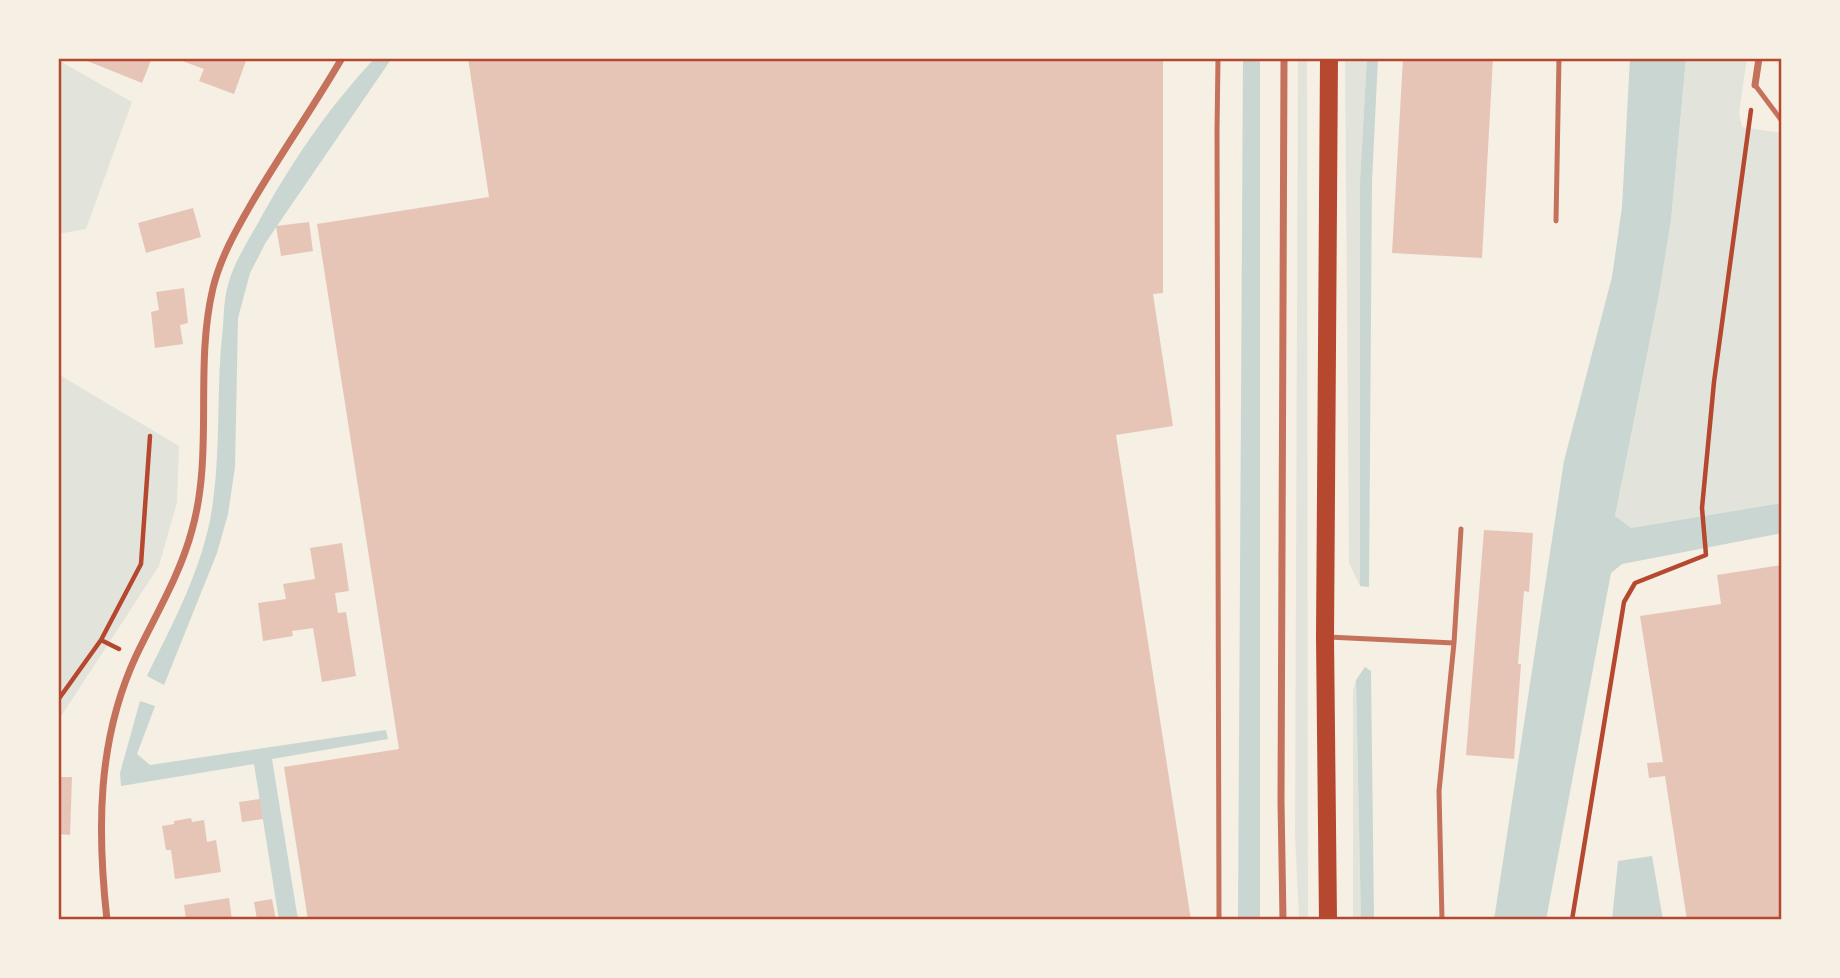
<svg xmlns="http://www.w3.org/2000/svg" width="1840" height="978" viewBox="0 0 1840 978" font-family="Roboto,sans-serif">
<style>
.green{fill:#e2e4dc}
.water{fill:#c9d6d2}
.building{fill:#e6c5b7}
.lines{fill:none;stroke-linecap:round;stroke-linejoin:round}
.path{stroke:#b5482f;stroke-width:4.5}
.service{stroke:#c5725c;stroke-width:5}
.minor{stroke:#c5725c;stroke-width:7}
.primary{stroke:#b5482f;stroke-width:18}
.neatline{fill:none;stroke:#b5482f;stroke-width:2.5}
</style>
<rect width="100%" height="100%" fill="#f6efe4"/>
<path class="green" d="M1298 58H1307L1308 920H1299L1295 834Z
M1345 58H1367L1360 181V586L1349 563Z
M1686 58H1747L1739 113 1742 127 1782 133V503L1631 528 1615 516 1659 294 1671 220Z
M58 60 132 102 86 229 58 234Z
M58 374 179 446 177 502 159 566 58 721Z
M1356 680 1361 920H1353V690Z"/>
<path class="water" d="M375 58H392L266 242 250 273 238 318 235 467 228 514 217 553 164 685 147 676C174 621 205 564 213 502 221 444 216 385 223 327 224 313 224 298 228 285 234 262 247 243 258 223 291 163 328 108 375 58Z
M1243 58H1260V920H1238Z
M1367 58H1378L1372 181 1369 587 1360 586V181Z
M1630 58H1686L1671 220 1659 294 1615 516 1631 528 1782 503V533L1622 564 1611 573 1546 920H1494L1564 461 1612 277 1622 207Z
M1365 667 1371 671 1374 920H1361L1356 680Z
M140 701 155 706 137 754 150 765 386 730 388 739 272 759 298 920H279L254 764 121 786 120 773Z
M1652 856 1663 920H1612L1618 861Z"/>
<path class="building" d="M80 58H152L142 83Z
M174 58H247L234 94 199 81 204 69Z
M468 58H1163V293L1153 294 1173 426 1116 435 1191 920H308L284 767 399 749 317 224 489 197Z
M1403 58H1493L1482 258 1392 253Z
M193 208 201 237 146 253 138 223Z
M309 222 313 251 281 256 276 226Z
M184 288 188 323 180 325 183 344 155 348 151 312 159 310 156 292Z
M1484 530 1533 533 1529 592 1524 591 1518 664H1521L1514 759 1466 755Z
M342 543 349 591 335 593 338 613 346 612 356 676 322 682 313 628 292 631 293 636 263 641 258 603 286 599 283 584 315 579 310 548Z
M1782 565V920H1687L1665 776 1649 778 1647 763 1663 762 1640 616 1721 604 1717 575Z
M58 777H72L70 835 58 834Z
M260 799 263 819 242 822 239 802Z
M191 818 192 822 204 820 207 842 216 840 221 872 175 879 171 850H166L162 826 174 824V821Z
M229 898 232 920H186L184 905Z
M272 899 276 920H257L254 902Z"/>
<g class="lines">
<path class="path" d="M101 640 141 564 150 436
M58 700 101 640 119 649
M1572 920 1624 602 1635 583 1706 555 1702 508 1714 382 1751 110"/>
<path class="service" d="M1218 58 1217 131 1219 920
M1755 85 1782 121
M1556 221 1559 58
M1328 637 1454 643
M1442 920 1439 791 1454 643 1461 529"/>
<path class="minor" d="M1755 85 1759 58
M107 920C97 830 97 740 136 656 156 614 180 575 192 530 214 452 194 367 213 288 220 259 235 232 250 206 279 156 313 108 342 58
M1283 920 1281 801 1284 58"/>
<path class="primary" d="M1328 920 1325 637 1329 58"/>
</g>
<rect width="1840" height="978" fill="none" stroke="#f6efe4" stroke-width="119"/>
<rect x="60" y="60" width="1720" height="858" class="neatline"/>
</svg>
